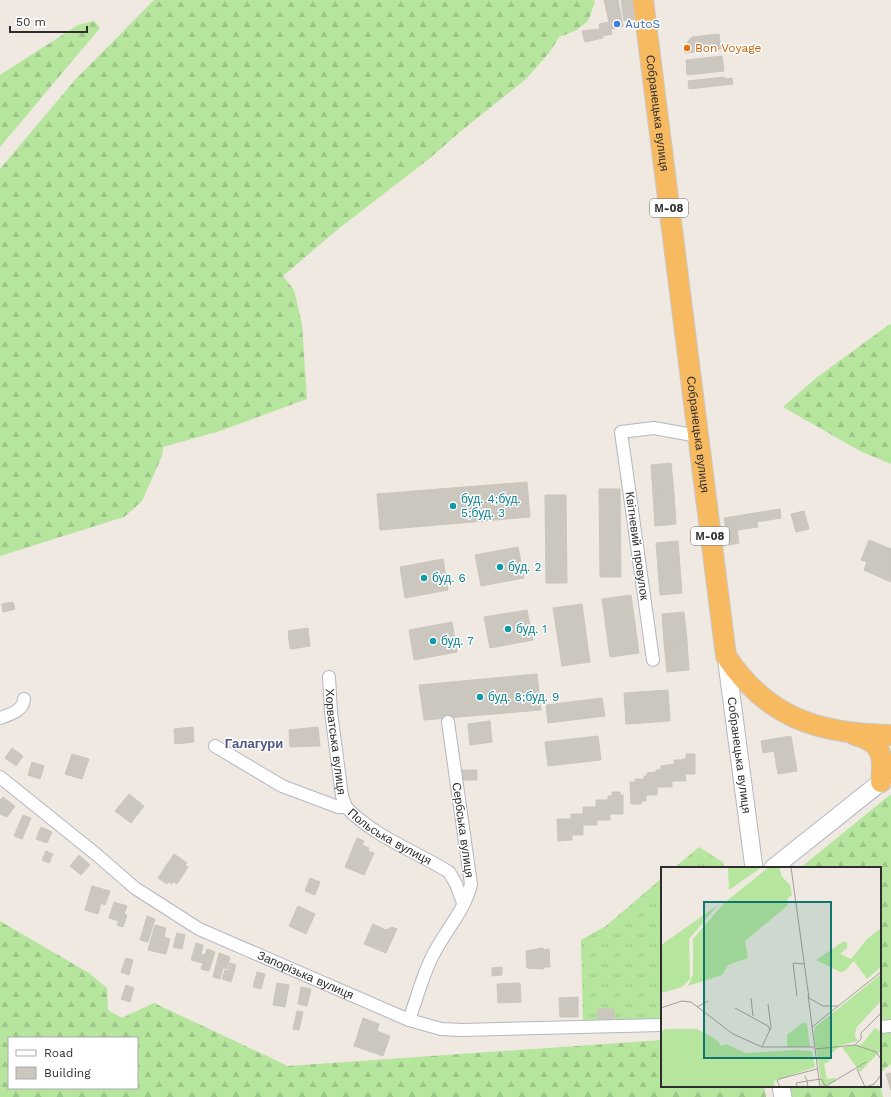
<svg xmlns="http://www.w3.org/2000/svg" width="891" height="1097" viewBox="0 0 891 1097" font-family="'Work Sans',sans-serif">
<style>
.grass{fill:url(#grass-tufts)}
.forest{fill:url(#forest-firs);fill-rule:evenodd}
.building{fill:#cbc7bf;stroke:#cbc5ba}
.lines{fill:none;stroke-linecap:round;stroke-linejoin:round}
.minor-casing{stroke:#b4b7c1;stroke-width:14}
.secondary-casing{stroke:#b4b7c1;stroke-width:19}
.trunk-casing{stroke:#c9c9c9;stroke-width:22}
.minor{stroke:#fff;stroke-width:12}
.secondary{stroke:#fff;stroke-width:17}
.trunk{stroke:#f8ba60;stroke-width:20}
.shop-dot{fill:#3f7fe0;stroke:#fff;stroke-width:1.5}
.food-dot{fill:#e8710a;stroke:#fff;stroke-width:1.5}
.culture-dot{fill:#0f9aa8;stroke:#fff;stroke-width:1.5}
.labels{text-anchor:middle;stroke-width:3;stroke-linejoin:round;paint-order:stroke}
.shield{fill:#fff;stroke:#6d6d6d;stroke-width:1}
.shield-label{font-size:11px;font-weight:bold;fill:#2e2e2e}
.shop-label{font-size:12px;fill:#366cbe;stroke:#fff;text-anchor:start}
.food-label{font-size:12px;fill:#c56008;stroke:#fff;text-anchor:start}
.street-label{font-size:12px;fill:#2e2e2e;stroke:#fff}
.culture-label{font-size:12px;fill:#0d838f;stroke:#fff;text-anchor:start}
.neighbourhood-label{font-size:13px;font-weight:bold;fill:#4d5680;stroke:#fff}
.inset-road{fill:none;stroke:#a29e99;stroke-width:1}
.view{fill:#0f766e;fill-opacity:0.15;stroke:#0f766e;stroke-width:2}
.inset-edge{fill:none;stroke:#2e2e2e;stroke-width:2}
</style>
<defs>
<pattern id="grass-tufts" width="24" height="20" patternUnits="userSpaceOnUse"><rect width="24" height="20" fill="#b6e59e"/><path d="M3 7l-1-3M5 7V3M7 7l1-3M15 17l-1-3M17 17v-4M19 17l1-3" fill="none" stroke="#9dc588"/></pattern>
<pattern id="forest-firs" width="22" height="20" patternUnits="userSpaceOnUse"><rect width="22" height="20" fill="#b6e59e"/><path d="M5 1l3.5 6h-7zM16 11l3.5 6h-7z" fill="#9dc588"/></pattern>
</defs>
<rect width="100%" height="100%" fill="#efe9e1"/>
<path class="grass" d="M699 847 724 863V868H674Z
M662 878V1021L583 1024 581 940 606 926Z"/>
<path class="forest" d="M154 0H594L595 2 588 21 575 31 559 37 549 53 526 79 461 131 430 158 337 230 283 276 294 290 302 324 307 399 220 431 163 447 162 456 142 501 124 517 0 556V169L74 81Z
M94 21 100 28 0 147V75L78 25Z
M890 324H891V464L860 451 783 407 816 378Z
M891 794V1064L880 1073V868H800Z
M0 921 89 973 107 988 108 1010 122 1018 154 1003 288 1066 662 1040V1086H764L766 1097H0ZM9 1038H137V1088H9Z
M880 1085 883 1097H789L788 1086Z"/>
<path class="building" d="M604 0H618L623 26 611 29 612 34 603 36V38L585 42 582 31 600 29 599 24 609 22Z
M621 0H633L636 19 624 21Z
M719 34 721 49 685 53 684 46 692 37Z
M722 56 724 71 687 75 686 60Z
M724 77 725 79 732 78 733 84 689 89 688 81Z
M671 463 674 493 653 495 651 465Z
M527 482 530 517 380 530 377 494Z
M599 489H620L621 577H600Z
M674 493 676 524 655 526 653 495Z
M545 495H566L567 583H546Z
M780 509 781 518 757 522 758 527 737 530 739 543 729 545 724 518Z
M804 511 809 529 796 532 791 514Z
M869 540 891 549V582L864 570 867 562 861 560Z
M678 541 680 567 658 569 656 543Z
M518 547 524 578 481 586 475 555Z
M443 559 448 590 405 598 400 567Z
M680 567 682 593 660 595 658 569Z
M631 595 639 653 610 657 602 599Z
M13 602 15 609 3 612 2 604Z
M582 604 590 662 562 666 553 608Z
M527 610 533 640 490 648 484 617Z
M684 612 687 641 664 643 662 614Z
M452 622 457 652 414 660 409 630Z
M308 628 310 646 290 649 288 631Z
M687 641 689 670 667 672 664 643Z
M537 674 541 710 424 720 419 685Z
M668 690 670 721 626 724 624 693Z
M602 698 605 716 548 723 546 705Z
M490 721 492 742 470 745 468 724Z
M193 727 194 742 175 744 174 729Z
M318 727 320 746 290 747 289 730Z
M598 736 601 760 548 766 545 742Z
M791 736 797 771 778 774 774 751 763 753 761 741Z
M12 748 23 756 16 766 5 758Z
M72 754 89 759 82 779 65 774Z
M686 754H695V774H685L686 781H672V787H657V795H646V801H641V804H631L630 782H635V779H644V776H647V773L656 772V770H661V766L674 764V760H683L682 759H686Z
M32 762 44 766 40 779 28 775Z
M462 770H477V780H462Z
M612 792H620V795H623V814H610V820H597V825H583V835H572V840L558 841 557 819H571V814H583V807H596V800H608V796H612Z
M129 794 144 806 131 823 115 811Z
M3 797 15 806 7 817 0 814V800Z
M23 815 31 818 22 839 14 836Z
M41 827 52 832 47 843 36 839Z
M357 838 364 841 362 845 369 848 368 851 374 853 364 875 345 867Z
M46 851 53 854 49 863 42 860Z
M174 854 187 863 185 865 188 867 177 884 173 881 172 884 169 882 167 884 158 878Z
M79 855 90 865 81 875 70 866Z
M310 878 320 882 315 895 305 891Z
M92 886 110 891 105 905 101 903 98 914 85 910Z
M114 902 127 906 124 914 127 915 123 927 117 925 119 921 109 918Z
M298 906 315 914 306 934 289 926Z
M147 916 155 919 148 942 140 940Z
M373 924 386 930 392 927 397 929 386 953 364 944Z
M155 925 166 928 164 937 170 939 166 954 148 950Z
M177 933 185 935 182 949 173 947Z
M196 943 203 945 201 954 205 955 207 949 215 952 209 971 201 969 203 963 191 960Z
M543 948V950L549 949 550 967H544V969L527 968 526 951Z
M219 953 230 957 227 969 223 968 220 979 213 977Z
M126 958 133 960 129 975 121 972Z
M230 963 236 965 231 982 222 979 225 970 228 971Z
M502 967V975L492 976V968Z
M257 972 265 974 261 989 253 987Z
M277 983 289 985 285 1007 273 1005Z
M520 983 521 1002 498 1003 497 984Z
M126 985 134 988 130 1002 121 999Z
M301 987 311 989 307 1006 298 1004Z
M578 997V1017H560L559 998Z
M598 1009H614V1019H598Z
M297 1011 303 1012 299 1030 293 1029Z
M363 1018 379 1024 377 1031 390 1036 383 1056 354 1046Z
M891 1073V1090L886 1074Z"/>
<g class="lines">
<defs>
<g id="minor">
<path d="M653 660 621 432 654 428 698 436"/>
<path id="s1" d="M329 677 331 712 342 796 346 807"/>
<path d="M0 718C11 714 23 711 24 699"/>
<path id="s2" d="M215 746 282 786 338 807H346C373 836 415 851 449 872L456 884 463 903"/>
<path id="s3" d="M0 777 97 855 135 888 199 929 409 1020 441 1029 462 1030 662 1025"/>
<path d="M409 1020C417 998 422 977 432 957 444 932 465 911 471 884L448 722"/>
<path d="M880 1027 891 1026"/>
</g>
<g id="secondary">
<path id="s4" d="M726 656 754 868"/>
<path d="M773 868 891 774"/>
<path d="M781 1086 783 1097"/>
</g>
<g id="trunk">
<path id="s5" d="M643 0 726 656C767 718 819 734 891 735"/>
<path d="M855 735C883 742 884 757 881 782"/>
</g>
</defs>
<use href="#minor" class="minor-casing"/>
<use href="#secondary" class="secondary-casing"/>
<use href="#trunk" class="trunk-casing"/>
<use href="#minor" class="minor"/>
<use href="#secondary" class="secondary"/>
<use href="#trunk" class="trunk"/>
</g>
<circle class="shop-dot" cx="617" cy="24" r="4"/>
<circle class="food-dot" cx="687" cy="48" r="4"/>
<g class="culture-dot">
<circle cx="453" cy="506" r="4"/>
<circle cx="500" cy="567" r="4"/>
<circle cx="424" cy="578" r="4"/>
<circle cx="508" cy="629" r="4"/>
<circle cx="433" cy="641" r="4"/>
<circle cx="480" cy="697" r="4"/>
</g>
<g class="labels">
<g class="shield">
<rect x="650" y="199" width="38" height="18" rx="3"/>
<rect x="691" y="527" width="38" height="18" rx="3"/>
</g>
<g class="shield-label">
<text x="669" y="212">М-08</text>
<text x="710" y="540">М-08</text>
</g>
<g class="shop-label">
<text x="625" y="28">AutoS</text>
</g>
<g class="food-label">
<text x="695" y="52">Bon Voyage</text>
</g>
<g class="street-label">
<text dy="4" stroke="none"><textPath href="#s5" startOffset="114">Собранецька вулиця</textPath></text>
<text dy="4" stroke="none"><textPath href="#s5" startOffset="438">Собранецька вулиця</textPath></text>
<text transform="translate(637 546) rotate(82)" y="4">Квітневий провулок</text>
<text dy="4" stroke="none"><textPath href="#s1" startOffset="65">Хорватська вулиця</textPath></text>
<text dy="4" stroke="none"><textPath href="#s4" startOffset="100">Собранецька вулиця</textPath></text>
<text transform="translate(463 830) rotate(82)" y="4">Сербська вулиця</text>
<text dy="4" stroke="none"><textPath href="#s2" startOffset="199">Польська вулиця</textPath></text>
<text dy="4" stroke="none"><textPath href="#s3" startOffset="367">Запорізька вулиця</textPath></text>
</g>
<g class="culture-label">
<text x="461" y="503">буд. 4;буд.<tspan x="461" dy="14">5;буд. 3</tspan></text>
<text x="508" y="571">буд. 2</text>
<text x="432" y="582">буд. 6</text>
<text x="516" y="633">буд. 1</text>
<text x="441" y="645">буд. 7</text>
<text x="488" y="701">буд. 8;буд. 9</text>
</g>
<g class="neighbourhood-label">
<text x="254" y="748">Галагури</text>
</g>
</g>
<g transform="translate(661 867)">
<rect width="220" height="220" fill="#efe9e1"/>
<path d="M143 155 146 157 149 180H126V168Z" fill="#b6e59e"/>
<path d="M67 0H101L68 23ZM108 0H118L121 10 129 18 131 28 126 32 127 38 84 74 87 91 67 98 61 108 27 119 32 107V72L63 36ZM57 38 28 72 29 112 21 120 0 126V78ZM220 61V100L206 112 193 94 184 104 179 105 155 93 183 74 186 76V81L179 87 190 92 206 72ZM220 107V134L195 161 194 169 197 174 181 178 168 188 169 194 163 197 166 212 174 211 175 214 161 220 153 168 154 160ZM214 161 220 165V183L199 205 181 180 201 177ZM4 162H36L56 173 60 179 65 177 84 186 135 183 151 184 154 200 113 214 114 220H0V164Z" fill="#b6e59e"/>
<path class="inset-road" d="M130 0 148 131 162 139H177L220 105M147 128 159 220M136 129 132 96 143 97M90 131 92 149M36 140 47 134M0 141 21 134 30 135 72 167 101 180H153M74 141 107 159 109 163M151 160 177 139M194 178 215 185 220 192M101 180 110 160 107 137M154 182 194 178 200 172V166L220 146M196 202 204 220M165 219 205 195M119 220 116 214 118 212 156 202M136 220 135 216 146 214 144 209M147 220 146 214 160 212 165 220M205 220 213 217 220 208"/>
<path class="view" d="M43 35H170V191H43Z"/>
<rect width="220" height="220" class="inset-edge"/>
</g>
<rect x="8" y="1037" width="130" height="52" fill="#ffffff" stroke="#ababab"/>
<rect x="16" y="1050" width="20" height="6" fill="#ffffff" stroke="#ababab"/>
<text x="44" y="1057" font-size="12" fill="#2e2e2e">Road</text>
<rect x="16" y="1067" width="20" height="12" fill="#cbc7bf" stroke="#ababab"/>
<text x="44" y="1077" font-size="12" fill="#2e2e2e">Building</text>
<path d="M10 26v6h77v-6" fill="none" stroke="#2e2e2e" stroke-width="2"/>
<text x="16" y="26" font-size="12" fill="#2e2e2e" stroke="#ffffff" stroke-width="3" paint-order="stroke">50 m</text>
</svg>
